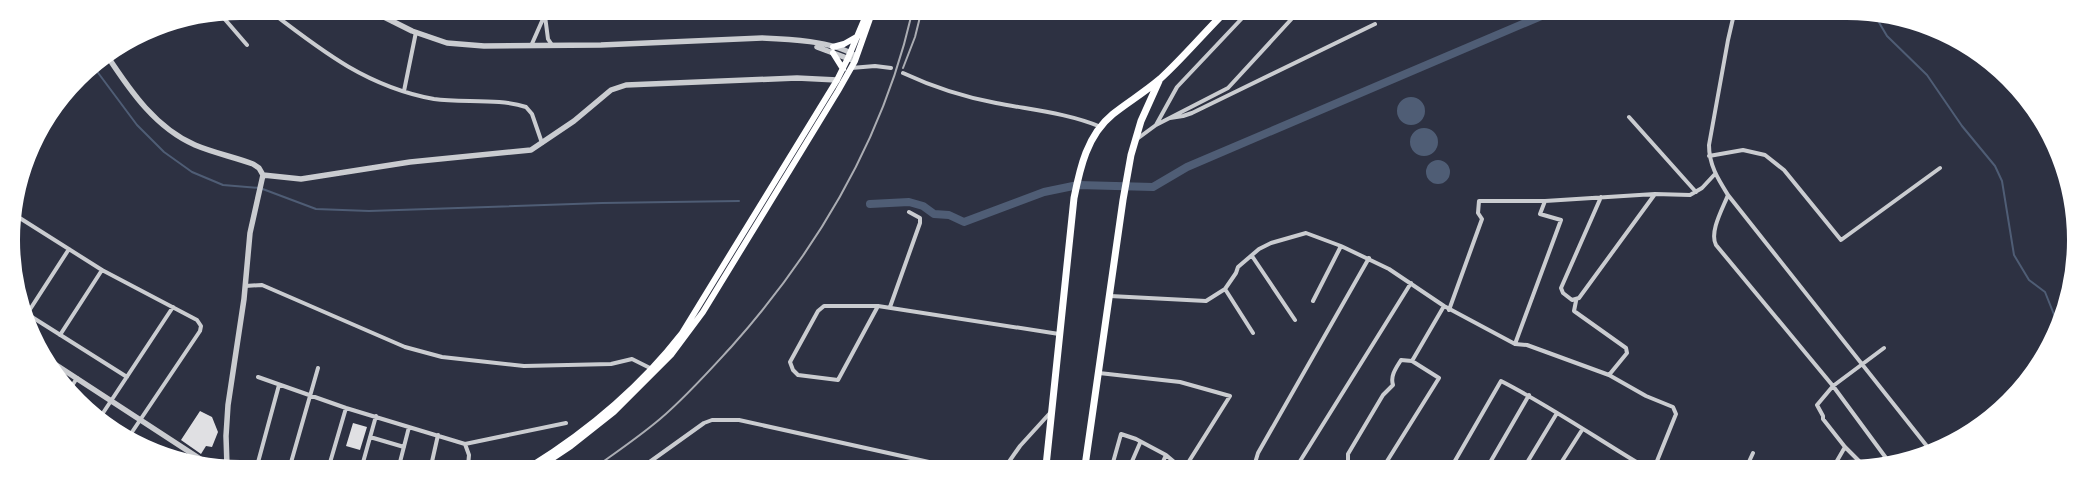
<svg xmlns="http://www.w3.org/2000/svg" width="2087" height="480" viewBox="0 0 2087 480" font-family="Inter,sans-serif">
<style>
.water{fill:#4f5d75}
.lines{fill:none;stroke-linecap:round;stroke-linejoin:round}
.stream{stroke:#4f5d75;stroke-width:2}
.canal{stroke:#4f5d75;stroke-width:8}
.building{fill:#e0e0e3}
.minor{stroke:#caccd0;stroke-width:4}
.tertiary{stroke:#caccd0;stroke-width:5.5}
.secondary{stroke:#fff;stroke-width:6}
.primary{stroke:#fff;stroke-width:7}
.rail{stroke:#abadb3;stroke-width:2}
.rim{fill:none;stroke:#fff;stroke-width:2}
</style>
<rect width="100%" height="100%" fill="#2d3142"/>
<path class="water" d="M1397 111a14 14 0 1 1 28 0a14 14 0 1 1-28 0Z
M1410 142a14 14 0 1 1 28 0a14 14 0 1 1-28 0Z
M1426 172a12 12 0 1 1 24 0a12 12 0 1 1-24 0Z"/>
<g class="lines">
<path class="stream" d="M1874 14 1887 36 1927 75 1962 126 1995 166 2002 181 2014 255 2029 280 2045 292 2057 322
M93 66 137 125 164 152 192 172 223 185 260 188 316 209 369 211 602 203 739 201"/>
<path class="canal" d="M870 204 909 202 923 206 934 214 949 215 964 222 1044 192 1078 185 1153 187 1187 167 1546 14"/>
</g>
<path class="building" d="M200 411 212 417 218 432 212 447 206 446 201 454 181 440Z
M353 423 367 427 360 450 346 446Z"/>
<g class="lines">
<path class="minor" d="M271 12C323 52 368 87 434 99 462 103 499 98 526 107L532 114 542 143
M1734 14 1728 40 1709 145C1709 165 1718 179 1728 195L1930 450
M1562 15 1564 14
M222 16 247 45
M545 16 548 39 552 45
M393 22 397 12
M531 46 546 12
M851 68 875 66 891 68
M903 73C933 87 964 97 996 103 1032 110 1067 113 1101 127
M404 91 416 32
M1629 117 1696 192
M1170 118 1183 116 1192 113 1375 24
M1156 125 1228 88 1297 13
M1137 139 1156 125 1177 87 1247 13
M1709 156 1743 150 1765 155 1784 170 1841 240 1940 168
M1728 195C1723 208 1709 232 1716 245L1833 386 1889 462
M1601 197 1561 288 1563 293 1572 300 1579 298 1655 194
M15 215 102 270 197 320 201 326 200 331 128 438
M1252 256 1295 320
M245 286 262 285 405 347 442 357 524 366 611 364 632 359 652 369
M1225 289 1253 333
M1110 296 1206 301 1225 289 1236 273 1238 267 1259 249 1271 243 1306 233 1341 246 1389 269 1444 306 1515 344 1527 345 1609 375 1646 396 1673 407 1676 414 1655 466
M1313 301 1341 246
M1576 301 1574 311 1626 348 1627 353 1609 375
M878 306 838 380 798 375 793 370 790 362 818 311 824 306H878L1059 334
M890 307 920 223V218L909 212
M1449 310 1482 219 1478 213 1479 201H1545
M24 312 127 377
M27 314 69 249
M60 335 102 270
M1515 344 1561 220 1540 214 1545 201 1655 194 1690 195 1702 188 1715 174
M1099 373 1180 382 1230 396 1186 466
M258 377 346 408 465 444 566 423
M70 389 77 378
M101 416 173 307
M370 437 404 447
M465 444 469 455 468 466
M1255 463 1258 453 1369 258
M257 466 279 385
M290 466 318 368
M329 466 346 408
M362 466 376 416
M399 466 409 427
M431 466 438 435
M644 466 704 423 712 420H739L947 466
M1006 466 1020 446 1050 413
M1112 466 1121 434 1136 439 1166 455
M1130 466 1140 443
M1161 466 1166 455 1179 466
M1297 466 1411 283
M1348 466V454L1383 395 1393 385C1390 376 1396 368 1401 360L1412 361 1444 306
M1384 466 1439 378 1412 361
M1452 466 1501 381C1550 406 1596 438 1643 466
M1488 466 1529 395
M1525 466 1557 413
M1559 466 1582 430
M1747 466 1753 453
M1834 466 1845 447
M1864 466 1845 447 1823 419V416L1817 405 1833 386 1884 348"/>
<path class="tertiary" d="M374 12 412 31 447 43 484 46 601 45 762 38C788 39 833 41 854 55
M817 47 852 60
M108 57C131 92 156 128 195 145 214 153 234 157 253 164L259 168 263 175 250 233 244 299 228 405 226 436 227 466
M263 175 301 179 410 162 531 150 574 121 611 90 626 85 797 78 837 80
M50 361 211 466"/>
<path class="secondary" d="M833 47 844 44 858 36
M833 53 843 69
M531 466C589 430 640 387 682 333L837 80 848 58 867 13
M541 466 571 446 614 412 671 355 703 312 838 91 855 61 872 13"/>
<path class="primary" d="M1046 466 1074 198C1080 168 1087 135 1113 114 1128 102 1145 92 1160 79 1182 59 1202 35 1224 13
M1085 466 1123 200 1131 155 1141 121 1159 81"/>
<path class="rail" d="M903 68 915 37 921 13
M597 466C618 451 640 436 660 419 686 397 709 371 732 346 818 249 883 140 912 13"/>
</g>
<path d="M0 0H2087V480H0ZM240 19H1847A221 221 0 0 1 2068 240V240A221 221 0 0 1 1847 461H240A221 221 0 0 1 19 240V240A221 221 0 0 1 240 19Z" fill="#fff" fill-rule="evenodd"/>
<path class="rim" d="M240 19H1847A221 221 0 0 1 2068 240V240A221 221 0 0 1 1847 461H240A221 221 0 0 1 19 240V240A221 221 0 0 1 240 19Z"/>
</svg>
